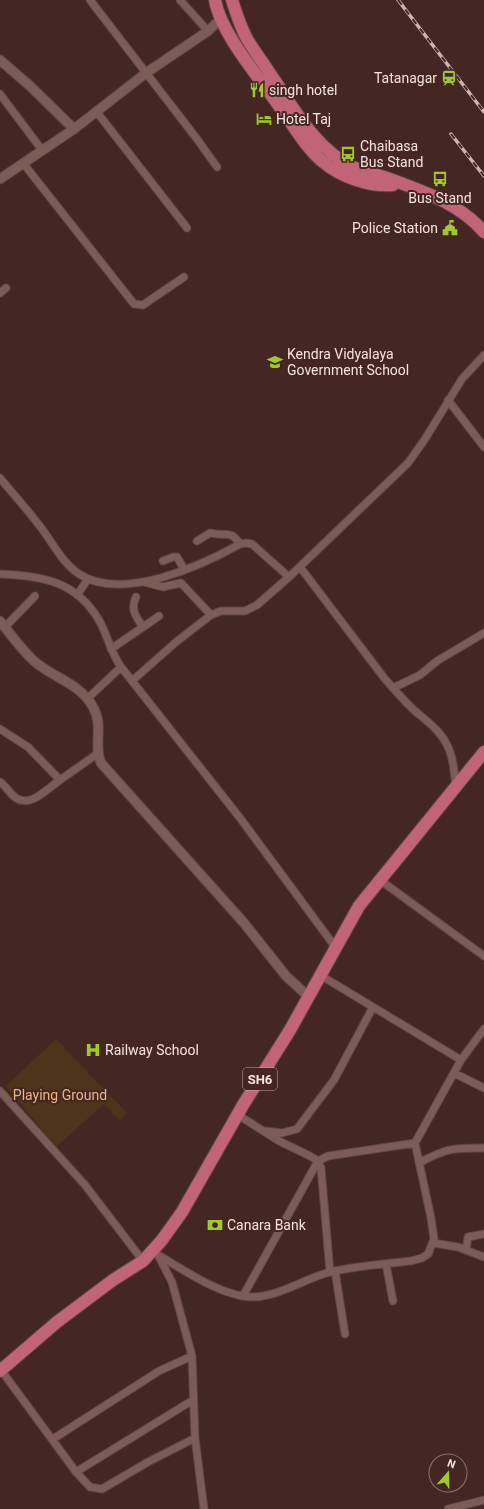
<svg xmlns="http://www.w3.org/2000/svg" width="484" height="1509" viewBox="0 0 484 1509" font-family="Roboto,sans-serif">
<style>
.green{fill:#4d341a}
.lines{fill:none;stroke-linecap:round;stroke-linejoin:round}
.minor-casing{stroke:#5f4543;stroke-width:9}
.tertiary-casing{stroke:#5f4543;stroke-width:11}
.primary-casing{stroke:#5f4543;stroke-width:14}
.minor{stroke:#7d5b56;stroke-width:7}
.tertiary{stroke:#7d5b56;stroke-width:9}
.primary{stroke:#c16475;stroke-width:12}
.rail-casing{stroke:#ccb5b2;stroke-width:3.5}
.rail{stroke:#442623;stroke-width:2;stroke-dasharray:6;stroke-linecap:butt}
.labels{text-anchor:middle;stroke-width:4;stroke-linejoin:round;paint-order:stroke}
.shield{fill:#442623;stroke:#c1aaa7;stroke-width:1}
.shield-label{font-size:13px;font-weight:bold;fill:#f7e3e0}
.poi-label{font-size:14px;fill:#f7e3e0;stroke:#442623;text-anchor:start}
.park-label{font-size:14px;fill:#eab682;stroke:#442623}
</style>
<rect width="100%" height="100%" fill="#442623"/>
<path class="green" d="M56 1039 127 1113 120 1121 104 1104 56 1147 6 1086Z"/>
<g class="lines">
<defs>
<path id="minor" d="M90 0 197 139 217 167
M180 0 208 31
M0 94 42 150
M96 111 187 228
M23 163 134 304 143 305 184 277
M0 293 6 288
M448 400 484 447
M0 478C13 494 27 509 39 525 52 541 61 562 79 574 122 602 201 566 240 544L246 543 252 544 289 577
M197 541 210 533C226 537 230 529 240 544
M163 561 173 557H177L184 569
M300 567 385 679C395 690 404 701 415 711 428 722 441 731 448 747 454 759 454 773 456 786
M0 574C43 576 77 581 100 622 108 637 111 653 121 667L240 818 336 948
M144 582 163 587 181 583 211 615
M77 595 88 579
M136 597C130 609 136 617 143 627
M5 627 35 596
M111 649 159 616
M132 681 176 642 211 615 221 611H245L257 605 289 577 408 463 425 439 462 379 484 355
M393 688 420 675 437 661 484 633
M88 698 121 667
M0 729 28 747 60 780 97 754
M0 782C6 786 10 794 16 798 31 808 48 788 60 780
M380 880 484 956
M320 975 461 1060
M454 1073 484 1088
M0 1091 85 1185 143 1261
M238 1115 279 1141 310 1156 318 1161 321 1168 330 1272
M266 1131 282 1133 297 1129 334 1080 373 1007
M419 1163C446 1148 454 1148 484 1148
M433 1243 458 1247 484 1257
M466 1250 468 1237 484 1234
M158 1255C184 1270 212 1290 242 1296 272 1302 302 1279 330 1272 356 1266 384 1264 411 1261L422 1258 428 1254 434 1239 431 1218 415 1143 461 1060 484 1029
M158 1255 172 1282 192 1356 195 1438 204 1509
M386 1264 393 1301
M335 1271 345 1334
M243 1296 318 1161 328 1156 415 1143
M1 1370 76 1472 90 1487 102 1489 148 1462 195 1438
M53 1439 159 1371 192 1356
M76 1472 193 1400
M448 1509 484 1500"/>
<path id="tertiary" d="M0 60 30 86 74 129
M0 179 74 129 146 73 208 31 221 19
M0 621C11 635 21 649 34 661 53 678 80 683 93 707 104 726 93 746 101 763L244 923 286 976 309 997"/>
<path id="primary" d="M215 0C221 34 259 77 279 106 293 124 305 147 322 161 340 177 370 187 393 185
M232 0C236 13 240 25 246 37 253 50 263 62 271 75 293 107 316 150 353 167 364 172 376 174 387 178 422 191 459 203 484 232
M0 1371 57 1322 113 1280 143 1261 162 1240 182 1212 243 1105 290 1030 359 906 484 752"/>
</defs>
<use href="#minor" class="minor-casing"/>
<use href="#tertiary" class="tertiary-casing"/>
<use href="#primary" class="primary-casing"/>
<use href="#minor" class="minor"/>
<use href="#tertiary" class="tertiary"/>
<use href="#primary" class="primary"/>
<defs>
<path id="rail" d="M398 0 484 112
M451 134 484 176"/>
</defs>
<use href="#rail" class="rail-casing"/>
<use href="#rail" class="rail"/>
</g>
<defs>
<symbol id="station-bare" viewBox="-9 -9 18 18"><path d="M-3-6H3Q5-6 5-4V2Q5 4 3 4L4.5 6H3L1.5 4h-3L-3 6H-4.5L-3 4Q-5 4-5 2V-4Q-5-6-3-6ZM-3.5-4v3h7v-3ZM-3.5 1v1.5H-2V1ZM2 1v1.5H3.5V1Z" fill="#a0c92b" stroke="#442623" stroke-width="2.5" paint-order="stroke"/></symbol>
<symbol id="restaurant-bare" viewBox="-9 -9 18 18"><path d="M-5-6h1v4h1v-4h1v4h1v-4h1v5L-1.5 .5V6h-2V.5L-5-1ZM5-6V6H3V1.5H1.5Q1.5-4 5-6Z" fill="#a0c92b" stroke="#442623" stroke-width="2.5" paint-order="stroke"/></symbol>
<symbol id="hotel-bare" viewBox="-9 -9 18 18"><path d="M-6-4.5h1.5V1H6V5H4.5V3h-9V5H-6ZM-4 0a1.8 1.8 0 1 1 3.6 0ZM.5 0V-2.5h3Q6-2.5 6 0Z" fill="#a0c92b" stroke="#442623" stroke-width="2.5" paint-order="stroke"/></symbol>
<symbol id="bus-bare" viewBox="-9 -9 18 18"><path d="M-5-6H5V4H4V6H2V4H-2V6H-4V4H-5ZM-3.5-4V0h7V-4ZM-3.5 1.2v1.5H-2V1.2ZM2 1.2v1.5H3.5V1.2Z" fill="#a0c92b" stroke="#442623" stroke-width="2.5" paint-order="stroke"/></symbol>
<symbol id="civic-bare" viewBox="-9 -9 18 18"><path d="M-.6-6.5H3V-4.5H.6V-3L4-1V1h2V6H-6V1h2V-1L-.6-3ZM-1.2 2.5V6h2.4V2.5Z" fill="#a0c92b" stroke="#442623" stroke-width="2.5" paint-order="stroke"/></symbol>
<symbol id="school-bare" viewBox="-9 -9 18 18"><path d="M0-5L7-2L0 1L-7-2ZM-4 1L0 2.5L4 1V4Q0 6-4 4Z" fill="#a0c92b" stroke="#442623" stroke-width="2.5" paint-order="stroke"/></symbol>
<symbol id="hospital-bare" viewBox="-9 -9 18 18"><path d="M-5-5h3v3.5h4V-5h3V5h-3V1.5h-4V5h-3Z" fill="#a0c92b" stroke="#442623" stroke-width="2.5" paint-order="stroke"/></symbol>
<symbol id="bank-bare" viewBox="-9 -9 18 18"><path d="M-6-4H6V4H-6ZM0-2.3a2.3 2.3 0 1 0 0 4.6a2.3 2.3 0 1 0 0-4.6Z" fill="#a0c92b" stroke="#442623" stroke-width="2.5" paint-order="stroke"/></symbol>
</defs>
<g fill-rule="evenodd">
<use href="#station-bare" x="438" y="67" width="22" height="22"/>
<use href="#restaurant-bare" x="246" y="79" width="22" height="22"/>
<use href="#hotel-bare" x="253" y="108" width="22" height="22"/>
<use href="#bus-bare" x="337" y="143" width="22" height="22"/>
<use href="#bus-bare" x="429" y="168" width="22" height="22"/>
<use href="#civic-bare" x="439" y="217" width="22" height="22"/>
<use href="#school-bare" x="264" y="351" width="22" height="22"/>
<use href="#hospital-bare" x="82" y="1039" width="22" height="22"/>
<use href="#bank-bare" x="204" y="1214" width="22" height="22"/>
</g>
<g class="labels">
<rect class="shield" x="243" y="1068" width="34" height="22" rx="3"/>
<g class="shield-label">
<text x="260" y="1084">SH6</text>
</g>
<g class="poi-label">
<text x="437" y="83" text-anchor="end">Tatanagar</text>
<text x="269" y="95">singh hotel</text>
<text x="276" y="124">Hotel Taj</text>
<text x="360" y="151">Chaibasa<tspan x="360" dy="16">Bus Stand</tspan></text>
<text x="440" y="203" text-anchor="middle">Bus Stand</text>
<text x="438" y="233" text-anchor="end">Police Station</text>
<text x="287" y="359">Kendra Vidyalaya<tspan x="287" dy="16">Government School</tspan></text>
<text x="105" y="1055">Railway School</text>
<text x="227" y="1230">Canara Bank</text>
</g>
<g class="park-label">
<text x="60" y="1100">Playing Ground</text>
</g>
</g>
<g transform="translate(448 1473) rotate(20)"><circle r="19" fill="#442623" stroke="#8c726f"/>
<path d="M0-3L7 15L0 10L-7 15Z" fill="#a0c92b"/>
<text y="-6" font-size="11" font-weight="bold" text-anchor="middle" fill="#f7e3e0">N</text>
</g>
</svg>
